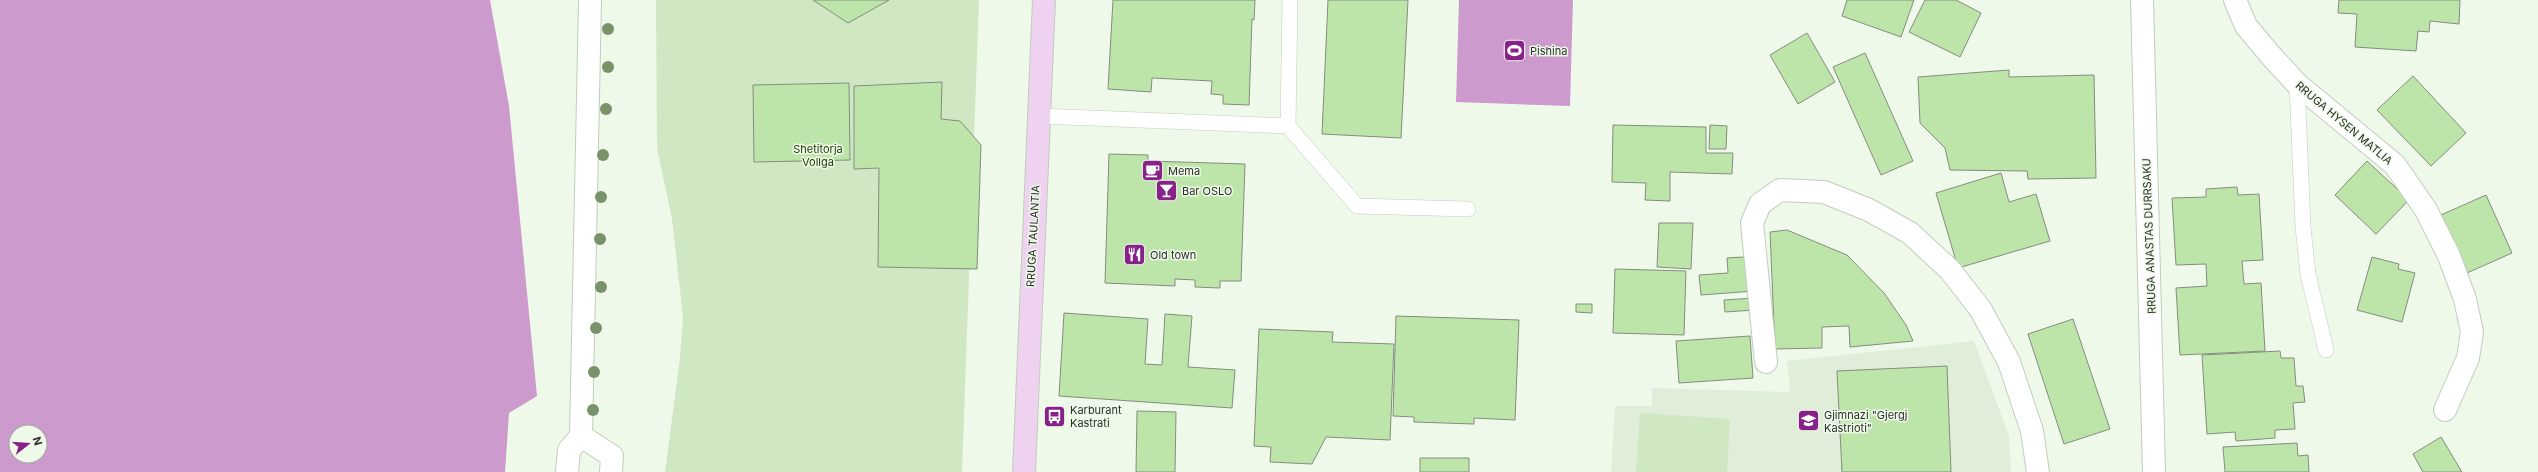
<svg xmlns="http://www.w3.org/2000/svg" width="2538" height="472" viewBox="0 0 2538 472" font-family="Inter,sans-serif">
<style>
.built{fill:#e0eed9}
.green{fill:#cfe7c3}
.water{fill:#cc9acc;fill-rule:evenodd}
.building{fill:#bee5a9;stroke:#848d80}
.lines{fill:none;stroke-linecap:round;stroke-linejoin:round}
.service-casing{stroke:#c2ccbd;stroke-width:16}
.pedestrian-casing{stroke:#c2ccbd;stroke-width:24}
.minor-casing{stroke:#c2ccbd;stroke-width:24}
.tertiary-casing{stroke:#c2ccbd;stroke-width:24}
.secondary-casing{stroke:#c2ccbd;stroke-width:24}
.service{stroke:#fff;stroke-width:15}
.pedestrian{stroke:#fff;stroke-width:22}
.minor{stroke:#fff;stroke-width:22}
.tertiary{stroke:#fff;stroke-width:22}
.secondary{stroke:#efd2f0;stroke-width:22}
.tree{fill:#7a9269}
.labels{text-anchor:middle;stroke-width:3;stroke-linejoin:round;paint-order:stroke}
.poi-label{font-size:11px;fill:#2c302a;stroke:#eff9ea;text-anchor:start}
.street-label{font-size:11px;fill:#2c302a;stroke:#eff9ea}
.park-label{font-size:11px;fill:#1b3d00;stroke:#eff9ea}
</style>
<rect width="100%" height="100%" fill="#eff9ea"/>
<path class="built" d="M1974 341 2009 436 2011 472H1611L1615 406H1652V388L1790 392 1787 361Z"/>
<path class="green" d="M656 0H979L962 472H665L680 358 683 317 672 219 657 148Z
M1640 413 1730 419 1727 472H1636Z"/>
<path class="water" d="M0 0H490L509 106 537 396 509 413 505 472H0ZM16 432H40V456H16Z
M1459 0H1573L1570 106 1456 102Z"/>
<path class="building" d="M813 0H889L848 23Z
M1113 0H1255L1254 20 1252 19 1249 105 1223 104V95L1211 94 1212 81 1152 78 1151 92 1108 89Z
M1328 0H1408L1401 138 1322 134Z
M1847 0H1914L1901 37 1842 16Z
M1925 0H1956L1981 13 1960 57 1909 32Z
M2339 0H2460L2459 24 2430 21 2429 32 2418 31 2416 51 2355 47 2357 14 2338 13Z
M1807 33 1835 82 1798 104 1770 55Z
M1865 53 1913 161 1881 175 1833 67Z
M2009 70V77L2094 75 2096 178 2028 179 2027 171 1950 170 1945 148 1920 123 1918 77Z
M2413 76 2466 133 2431 166 2377 110Z
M942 82 941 119 960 121 981 145 977 269 878 267 879 168 854 169V86Z
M849 83 850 160 754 162 753 85Z
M1613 125 1706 127V153H1733L1732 174 1670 172V201L1645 200 1646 183 1612 182Z
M1710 125 1727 126 1726 149H1709Z
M1109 154 1148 155V161L1245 164 1241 281H1220V288L1195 287V280L1175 279V286L1105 283Z
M2367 161 2409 200 2376 234 2335 195Z
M2001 173 2009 202 2036 194 2050 241 1958 268 1936 193Z
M2237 187 2238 195 2259 194 2263 260 2242 261 2244 284 2261 283 2265 351 2180 355 2176 288 2207 286 2206 264 2176 265 2172 198 2206 197V189Z
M2486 195 2512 253 2467 273 2441 215Z
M1659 223H1693L1691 269 1657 267Z
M1787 230 1847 255 1884 293 1906 325 1913 341 1850 347 1849 326 1822 327V348L1775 349 1770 232Z
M1743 257 1748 262 1754 291 1701 295 1699 275 1728 273 1727 258Z
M2372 257 2399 264 2398 269 2415 273 2402 322 2357 310Z
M1615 269 1686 271 1684 335 1613 333Z
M1755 298V310L1725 312 1724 300Z
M1576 304H1592V313L1576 312Z
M1064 313 1148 319 1145 364 1162 365 1165 314 1192 316 1188 367 1235 370 1232 408 1059 396Z
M1396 316 1519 320 1515 420 1474 418V424L1414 422V417L1393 416Z
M2073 319 2110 429 2064 444 2028 334Z
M1259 329 1333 332 1332 342 1394 344 1390 440 1326 437 1312 464 1270 462 1271 447 1254 446Z
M1750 336 1753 378 1679 383 1676 341Z
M2280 351 2281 358H2294L2296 386H2303L2305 402 2293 403 2295 429 2275 430V438L2236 441 2235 432 2207 434 2202 355Z
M1947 366 1951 472H1842L1837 371Z
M1137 411 1176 412 1175 472H1136Z
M2441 437 2462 472H2423L2413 454Z
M2297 443 2298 456 2308 455 2309 472H2225L2223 447Z
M1420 458H1469V472H1420Z"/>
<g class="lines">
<defs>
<path id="service" d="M1290 0 1288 126 1357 206 1468 209
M2297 84 2303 227 2308 274 2326 350
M1040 116 1288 126"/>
<path id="pedestrian" d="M581 436 612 456 611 472
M567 472 569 450 581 436 590 0"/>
<path id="minor" d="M2235 0 2246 26 2273 58 2297 84 2395 165 2426 210 2449 256 2465 299 2472 332 2468 358 2445 410
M1766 362 1752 223 1760 204 1780 190 1824 192 1869 210 1910 233 1950 270 1981 310 2009 362 2032 431 2038 472"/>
<path id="tertiary" d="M2142 0 2154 472"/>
<path id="secondary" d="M1024 472 1044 0"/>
</defs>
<use href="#service" class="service-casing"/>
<use href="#pedestrian" class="pedestrian-casing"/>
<use href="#minor" class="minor-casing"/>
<use href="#tertiary" class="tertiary-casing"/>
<use href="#secondary" class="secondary-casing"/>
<use href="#service" class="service"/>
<use href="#pedestrian" class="pedestrian"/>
<use href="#minor" class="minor"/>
<use href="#tertiary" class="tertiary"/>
<use href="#secondary" class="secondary"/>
</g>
<g class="tree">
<circle cx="608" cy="29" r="6"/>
<circle cx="608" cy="67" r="6"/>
<circle cx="606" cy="109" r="6"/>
<circle cx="603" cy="155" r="6"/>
<circle cx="601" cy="197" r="6"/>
<circle cx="600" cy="239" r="6"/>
<circle cx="601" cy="287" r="6"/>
<circle cx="596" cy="328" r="6"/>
<circle cx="594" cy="372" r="6"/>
<circle cx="593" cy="410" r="6"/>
</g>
<defs>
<symbol id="stadium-square" viewBox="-11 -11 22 22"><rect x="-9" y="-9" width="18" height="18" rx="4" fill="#87228b" stroke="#eff9ea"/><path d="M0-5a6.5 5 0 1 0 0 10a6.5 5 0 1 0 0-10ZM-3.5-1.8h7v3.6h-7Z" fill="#fff"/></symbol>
<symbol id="cafe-square" viewBox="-11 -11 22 22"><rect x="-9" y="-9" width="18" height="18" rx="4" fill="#87228b" stroke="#eff9ea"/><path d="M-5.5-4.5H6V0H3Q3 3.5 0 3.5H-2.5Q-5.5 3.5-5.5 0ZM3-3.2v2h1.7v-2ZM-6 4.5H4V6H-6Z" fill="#fff"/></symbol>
<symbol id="bar-square" viewBox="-11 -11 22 22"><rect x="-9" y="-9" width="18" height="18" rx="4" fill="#87228b" stroke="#eff9ea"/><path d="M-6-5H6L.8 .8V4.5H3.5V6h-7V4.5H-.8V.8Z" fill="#fff"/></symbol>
<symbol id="restaurant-square" viewBox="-11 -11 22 22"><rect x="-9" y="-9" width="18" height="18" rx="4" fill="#87228b" stroke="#eff9ea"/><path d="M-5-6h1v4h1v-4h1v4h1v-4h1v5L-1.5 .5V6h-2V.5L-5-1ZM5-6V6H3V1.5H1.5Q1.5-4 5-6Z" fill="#fff"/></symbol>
<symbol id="bus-square" viewBox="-11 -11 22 22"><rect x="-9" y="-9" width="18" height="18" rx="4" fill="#87228b" stroke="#eff9ea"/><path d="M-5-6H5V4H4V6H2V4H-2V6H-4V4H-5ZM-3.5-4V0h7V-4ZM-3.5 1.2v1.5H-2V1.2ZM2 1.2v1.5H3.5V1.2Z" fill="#fff"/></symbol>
<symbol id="school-square" viewBox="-11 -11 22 22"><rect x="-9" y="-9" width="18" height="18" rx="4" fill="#87228b" stroke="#eff9ea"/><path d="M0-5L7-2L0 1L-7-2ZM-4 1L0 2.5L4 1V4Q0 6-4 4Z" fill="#fff"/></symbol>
</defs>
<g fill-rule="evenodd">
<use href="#stadium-square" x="1502" y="38" width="25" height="25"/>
<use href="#cafe-square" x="1140" y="158" width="25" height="25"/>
<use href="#bar-square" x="1154" y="178" width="25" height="25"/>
<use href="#restaurant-square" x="1122" y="242" width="25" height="25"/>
<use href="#bus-square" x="1042" y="404" width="25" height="25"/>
<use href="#school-square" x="1796" y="408" width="25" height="25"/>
</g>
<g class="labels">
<g class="poi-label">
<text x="1530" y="55">Pishina</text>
<text x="1168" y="175">Mema</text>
<text x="1182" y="195">Bar OSLO</text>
<text x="1150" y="259">Old town</text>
<text x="1070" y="414">Karburant<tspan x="1070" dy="13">Kastrati</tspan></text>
<text x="1824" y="419">Gjimnazi "Gjergj<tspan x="1824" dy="13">Kastrioti"</tspan></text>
</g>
<g class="street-label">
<text transform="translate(2344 123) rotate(40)" y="4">RRUGA HYSEN MATLIA</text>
<text transform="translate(1033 236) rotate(-87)" y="4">RRUGA TAULANTIA</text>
<text transform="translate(2149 236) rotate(-92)" y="4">RRUGA ANASTAS DURRSAKU</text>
</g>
<g class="park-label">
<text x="818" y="153">Shetitorja<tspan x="818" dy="13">Vollga</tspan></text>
</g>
</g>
<g transform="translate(28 444) rotate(73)"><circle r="19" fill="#eff9ea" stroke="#a1a99d"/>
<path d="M0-3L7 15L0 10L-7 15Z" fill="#87228b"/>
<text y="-6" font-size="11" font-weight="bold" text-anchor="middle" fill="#2c302a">N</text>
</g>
</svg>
